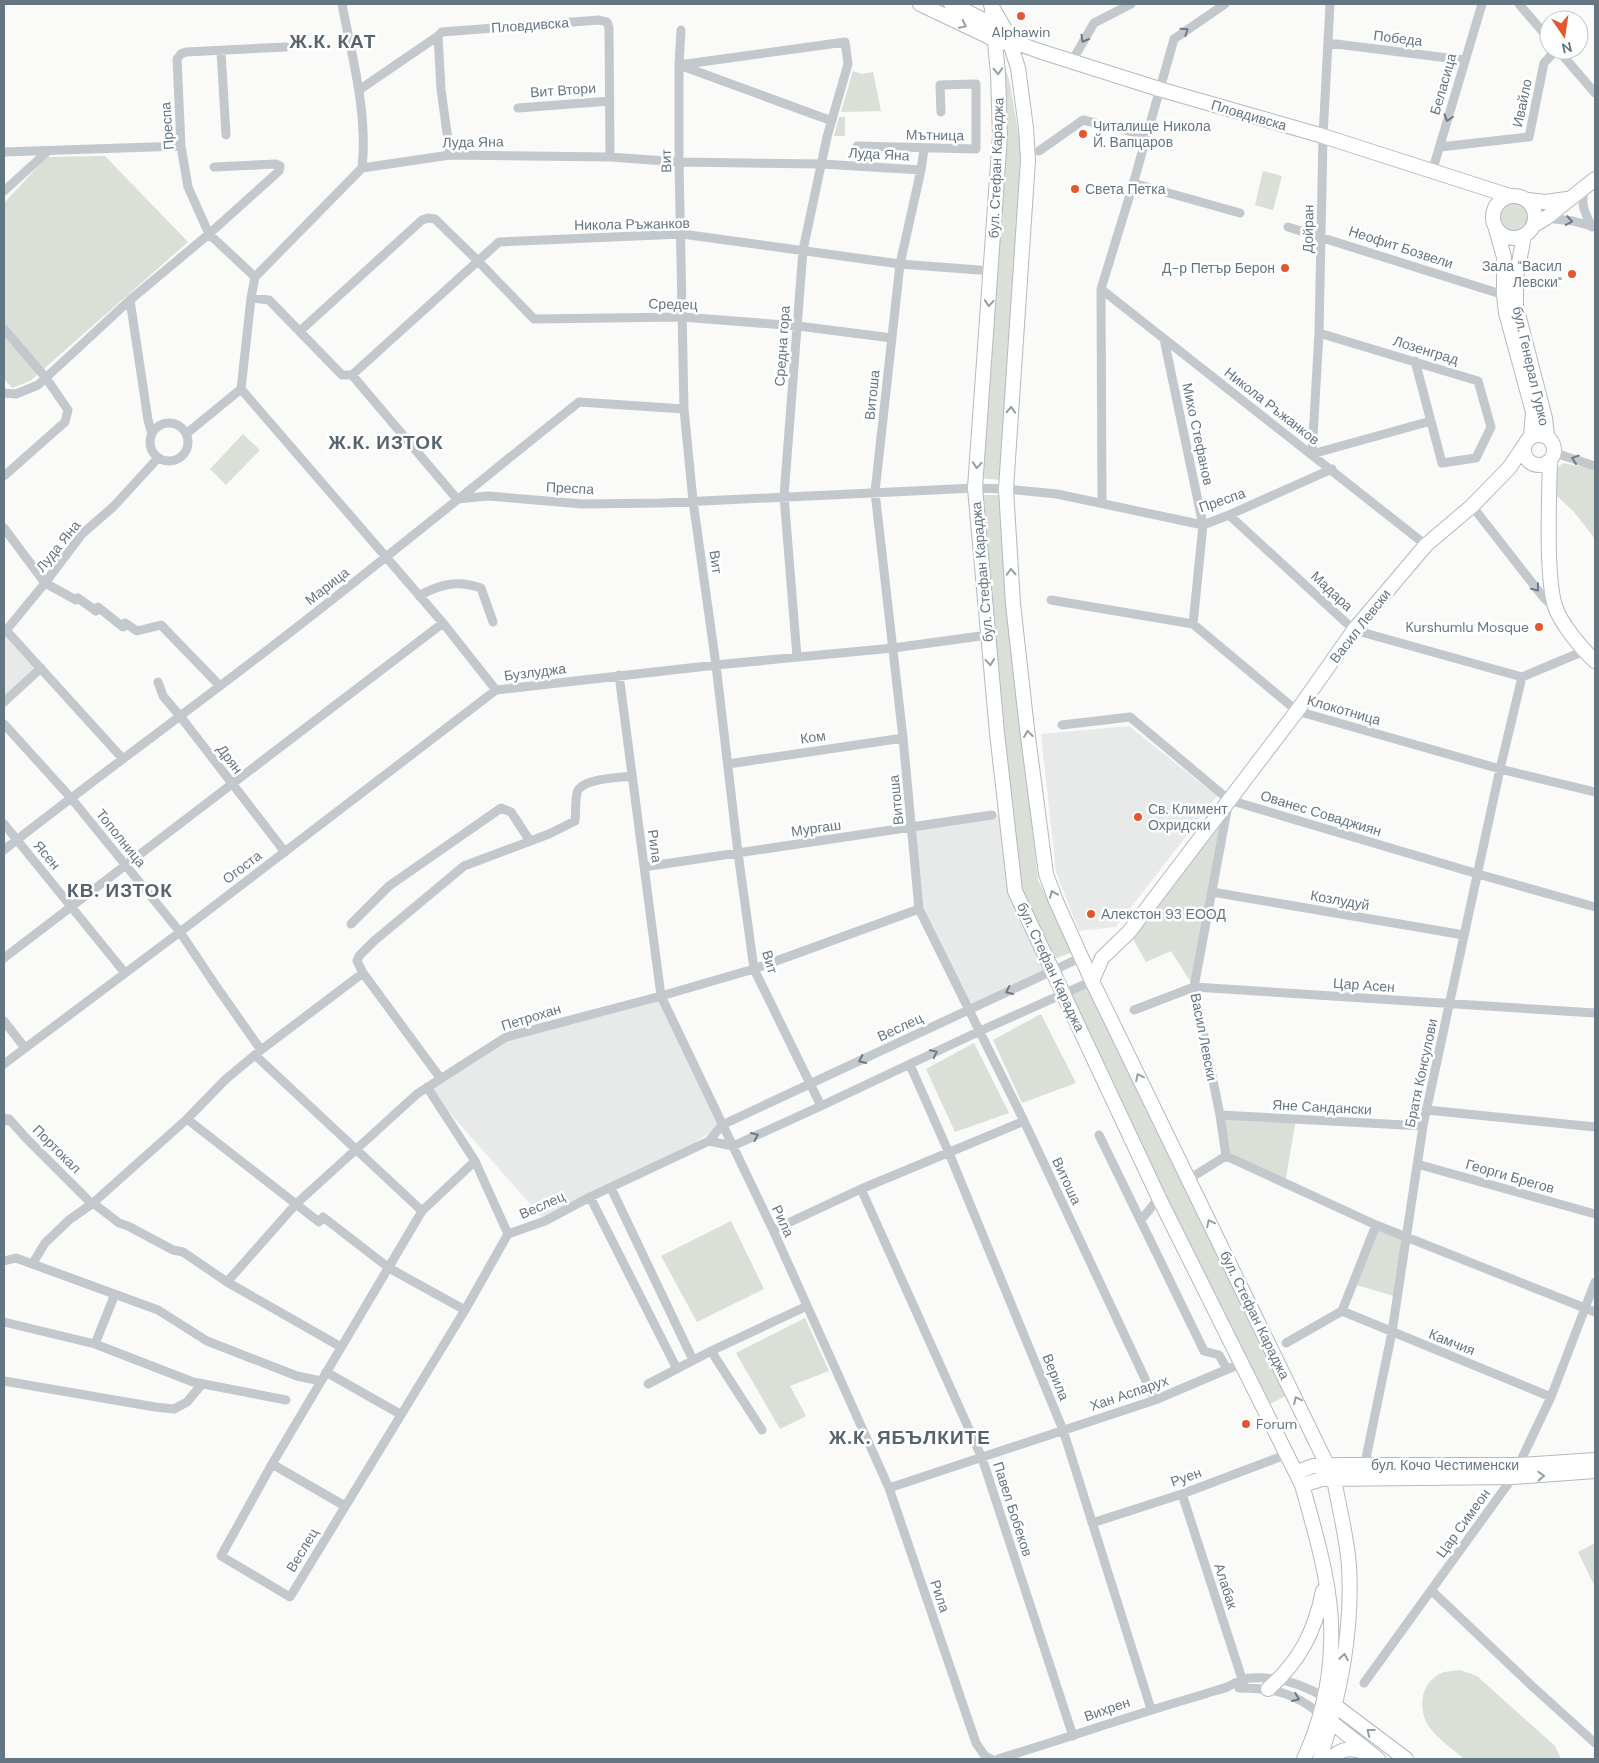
<svg xmlns="http://www.w3.org/2000/svg" width="1599" height="1763" viewBox="0 0 1599 1763" font-family="'DM Sans',sans-serif">
<style>
.built{fill:#e8e9e9}
.green{fill:#dadfd7}
.lines{fill:none;stroke-linecap:round;stroke-linejoin:round}
.secondary-casing{stroke:#b3babf;stroke-width:16}
.street{stroke:#c3c8cc;stroke-width:9}
.secondary{stroke:#fff;stroke-width:14}
.oneway{stroke:#939fa8}
.oneway2{stroke:#6a7a87}
.poi-dot{fill:#e4572e;stroke:#fff;stroke-width:2}
.labels{text-anchor:middle;stroke-width:5;stroke-linejoin:round;paint-order:stroke}
.street-label{font-size:14px;fill:#657683;stroke:#fff}
.poi-label{font-size:14px;fill:#657683;stroke:#fff;text-anchor:start}
.district-label{font-size:19px;font-weight:bold;letter-spacing:1px;fill:#57646e;stroke:#fff}
</style>
<rect width="100%" height="100%" fill="#fafaf8"/>
<path class="built" d="M6 637 36 669 4 699V639Z
M1129 726 1217 796 1116 927 1079 931 1056 872 1041 734Z
M1006 814 1054 970 969 1009 919 909 912 828Z
M661 996 722 1125 643 1176 545 1221 427 1087 506 1037Z"/>
<path class="green" d="M1003 59 1010 84 1020 143 1019 219 1001 480 980 478Z
M853 71 862 74 873 72 881 111 841 112Z
M839 117H845V136H834Z
M105 156 188 242 30 381 12 388 4 379V203L47 157Z
M1263 171 1282 176 1273 210 1255 205Z
M1516 201 1528 207 1532 219 1527 230 1515 234 1499 226C1495 210 1499 203 1516 201Z
M243 434 260 450 226 485 210 469Z
M1563 463 1595 469V539L1574 512 1555 494 1557 468Z
M979 495H999L1006 589 1038 880 1073 952 1054 959 1020 886Z
M1229 800 1194 987 1171 951 1146 962 1129 932Z
M1092 981 1293 1392 1264 1407 1064 993Z
M1041 1014 1076 1083 1022 1103 993 1040Z
M974 1043 1009 1113 955 1132 926 1069Z
M1220 1115 1296 1119 1285 1183 1226 1156Z
M731 1221 764 1289 697 1322 661 1256Z
M1376 1225 1407 1236 1397 1297 1353 1284Z
M805 1318 829 1371 790 1386 806 1416 780 1429 736 1353Z
M1595 1543V1584L1594 1585 1578 1552Z
M1460 1670 1477 1676 1555 1746 1561 1759H1464C1453 1749 1438 1739 1430 1728 1416 1709 1421 1680 1444 1672 1449 1671 1455 1671 1460 1670Z"/>
<g class="lines">
<defs>
<path id="secondary" d="M920 4 1002 43
M951 4 994 25 1007 33 1020 44 1039 51 1159 89 1323 136 1510 196
M991 5 1007 33 1018 68 1026 128 1028 160 1006 489 1013 604 1027 729 1046 874 1056 901 1092 981 1334 1479C1339 1508 1347 1537 1349 1566 1353 1633 1339 1696 1320 1759
M992 11 998 74 1000 136 975 488 997 733 1015 891 1159 1198 1302 1485C1316 1535 1334 1593 1331 1645 1330 1684 1320 1724 1304 1759
M1493 217a21 21 0 1 1 42 0a21 21 0 1 1-42 0Z
M1528 200 1546 202 1567 199
M1534 225 1546 218 1595 179
M1496 229 1504 257V295L1506 313 1533 412 1531 436
M1524 236 1516 278V306L1545 418 1547 436
M1524 450a15 15 0 1 1 30 0a15 15 0 1 1-30 0Z
M1550 461C1549 493 1548 524 1549 556 1550 573 1550 590 1555 606 1560 623 1582 649 1595 661
M1092 981 1102 958 1129 932 1297 711 1354 630 1426 545 1472 506 1509 468 1524 446
M1297 1472 1313 1466 1342 1465H1519L1595 1460
M1302 1485 1322 1479 1513 1477 1595 1471
M1268 1689C1300 1661 1315 1631 1323 1591
M1329 1701 1406 1759
M1325 1717 1378 1759
M1330 1759C1342 1748 1351 1747 1365 1753"/>
</defs>
<use href="#secondary" class="secondary-casing"/>
<path class="street" d="M342 4C352 57 368 113 362 168
M1330 4 1323 136 1319 333 1312 454 1431 421
M1519 4 1549 39
M681 30 679 65V162L684 409 693 501 716 665 738 853 754 969 821 1106
M1328 43 1464 60
M1558 50 1595 93
M221 51 226 135
M1072 61 1094 23 1131 4
M679 65 845 42 848 64 827 137 803 250 784 496 797 657
M682 66 832 121
M359 90 438 36
M518 108 610 101
M857 146 976 149V84L940 85 941 112
M1440 147 1529 137 1544 63 1556 50
M924 149 921 170 900 264 875 492 903 738 919 909 1024 1121 1155 1400
M1039 151 1083 120 1146 135
M4 152 181 146
M450 155 441 89 438 36 442 32 599 20 607 22 609 28 610 157
M1432 172 1482 4
M1133 183 1240 213
M1585 187C1580 204 1584 211 1592 227
M4 191 48 151
M1546 218 1573 221 1595 227
M1288 227 1504 295
M255 277 209 234 188 187 181 146 177 59 181 54 186 52 286 47
M1101 289 1426 545
M251 298 269 300 342 375H352L457 499 488 496 583 504 662 503 975 488 1006 489 1057 494 1203 525 1229 515 1332 469
M130 300 148 420 152 434
M4 329 46 378 68 410 65 422 4 476
M300 331 422 220 428 218 435 219 478 261 534 319 682 317 798 326 892 338
M1319 333 1478 381 1491 427 1476 458 1442 463 1415 361
M1164 339 1203 525 1193 624
M352 375 499 242 682 234 900 264 992 271
M241 389 443 623 496 690
M4 393 16 394 38 385 130 300 209 234 279 171 280 166 276 164 214 167
M150 442a19 19 0 1 1 38 0a19 19 0 1 1-38 0Z
M186 434 241 389 251 298 255 277 362 168 450 155 610 157 679 162 822 164 921 170
M1555 453 1595 466
M1102 503 1101 289 1132 188 1174 39 1225 4
M1472 506 1544 598 1554 607
M1229 515 1354 630 1522 677
M4 528 45 583 76 600 78 598 96 611 98 607 123 627 125 623 137 631 161 625 220 686
M419 596C440 584 457 580 481 588L493 622
M1051 600 1193 624 1297 711 1500 769 1595 792
M4 628 123 759
M4 633 45 583 82 534 114 506 158 458
M619 675 661 996 773 1230 889 1488 976 1743 985 1756 991 1759
M1522 677 1584 651
M158 682 163 696 180 716 285 852
M496 690 716 665 893 648 988 635
M4 702 41 668
M4 724 71 798 180 932 216 986 261 1050
M1062 725 1130 717 1229 800 1478 874 1595 907
M728 764 903 738
M4 824 125 973
M4 850C90 782 179 718 266 651 372 570 475 485 579 402L684 409
M644 867 992 815
M1212 892 1464 935
M351 924 389 886 501 808 511 812 530 841
M4 958 443 623
M363 973 441 1079
M1134 1010 1194 987 1595 1013
M4 1021 25 1048
M255 1055 422 1211
M4 1064 180 932 496 690
M910 1065 949 1153 1063 1430 1151 1709
M427 1087 475 1161 508 1234
M1427 1110 1595 1127
M1220 1115 1423 1126
M4 1118 6 1121 9 1119 26 1138 91 1203
M187 1119 319 1222 323 1217 389 1268 465 1310
M1099 1135 1204 1351 1219 1355 1227 1369
M709 1141 733 1146 821 1106 980 1031 1092 981
M1226 1156 1220 1115 1194 987 1228 805
M475 1161 422 1211 272 1464 221 1556 290 1597 465 1310 508 1234 545 1221 590 1197 709 1141 722 1125 1082 957
M1417 1164 1595 1214
M1189 1179 1226 1156 1376 1225 1595 1312
M611 1188 693 1360
M861 1189 982 1458 1073 1736
M590 1197 677 1369
M93 1203 119 1223 128 1226 173 1250 183 1252 227 1282 341 1347
M1141 1220 1159 1198
M773 1230 861 1189 1024 1121
M4 1261 16 1258 158 1310 207 1341 297 1376 321 1381
M33 1263 45 1243 69 1220 93 1203 187 1119 226 1079 261 1050 363 973 357 961 359 956 374 941 464 866 549 834 575 821C576 812 575 801 577 793 580 778 619 778 632 776
M227 1282 296 1204 417 1094 506 1037 661 996 754 969 919 909
M1342 1311 1551 1397
M4 1322 95 1344 193 1382 286 1400
M1286 1343 1342 1311 1376 1225
M95 1344 115 1294
M711 1351 762 1430
M326 1372 400 1414
M4 1381 155 1407 174 1409 187 1402 202 1384
M648 1384 711 1351 807 1306
M272 1464 345 1506
M1364 1468 1392 1332 1423 1126 1500 769 1522 677
M889 1488 1155 1400 1235 1366
M1182 1494 1245 1688
M1092 1523 1182 1494 1288 1454
M1431 1590 1532 1686 1595 1743
M1364 1683 1513 1477 1551 1397 1595 1282
M1239 1688C1272 1688 1294 1692 1320 1714
M998 1759C1067 1738 1135 1714 1205 1694 1212 1691 1220 1690 1227 1687 1236 1683 1241 1678 1251 1678 1278 1676 1302 1684 1324 1697"/>
<use href="#secondary" class="secondary"/>
</g>
<defs><path id="oneway-chevron" d="M-2-3.5L2.5 0L-2 3.5" fill="none" stroke-width="1.6" stroke-linecap="round" stroke-linejoin="round" transform="scale(1.25)"/></defs>
<g class="oneway">
<use href="#oneway-chevron" transform="translate(963 25) rotate(26)"/>
<use href="#oneway-chevron" transform="translate(998 71) rotate(87)"/>
<use href="#oneway-chevron" transform="translate(989 303) rotate(95)"/>
<use href="#oneway-chevron" transform="translate(1011 410) rotate(-87)"/>
<use href="#oneway-chevron" transform="translate(977 465) rotate(94)"/>
<use href="#oneway-chevron" transform="translate(1011 572) rotate(-93)"/>
<use href="#oneway-chevron" transform="translate(990 662) rotate(85)"/>
<use href="#oneway-chevron" transform="translate(1028 734) rotate(-97)"/>
<use href="#oneway-chevron" transform="translate(1053 894) rotate(-113)"/>
<use href="#oneway-chevron" transform="translate(1139 1077) rotate(-116)"/>
<use href="#oneway-chevron" transform="translate(1210 1223) rotate(-116)"/>
<use href="#oneway-chevron" transform="translate(1297 1400) rotate(-116)"/>
<use href="#oneway-chevron" transform="translate(1541 1476) rotate(-3)"/>
<use href="#oneway-chevron" transform="translate(1344 1657) rotate(-81)"/>
<use href="#oneway-chevron" transform="translate(1370 1732) rotate(-142)"/>
</g>
<g class="oneway2">
<use href="#oneway-chevron" transform="translate(1185 31) rotate(-34)"/>
<use href="#oneway-chevron" transform="translate(1084 39) rotate(120)"/>
<use href="#oneway-chevron" transform="translate(1448 118) rotate(106)"/>
<use href="#oneway-chevron" transform="translate(1569 221) rotate(10)"/>
<use href="#oneway-chevron" transform="translate(1575 459) rotate(-162)"/>
<use href="#oneway-chevron" transform="translate(1536 588) rotate(52)"/>
<use href="#oneway-chevron" transform="translate(1009 991) rotate(155)"/>
<use href="#oneway-chevron" transform="translate(934 1053) rotate(-26)"/>
<use href="#oneway-chevron" transform="translate(862 1060) rotate(155)"/>
<use href="#oneway-chevron" transform="translate(755 1136) rotate(-24)"/>
<use href="#oneway-chevron" transform="translate(1296 1698) rotate(23)"/>
</g>
<g class="poi-dot">
<circle cx="1021" cy="16" r="5"/>
<circle cx="1083" cy="134" r="5"/>
<circle cx="1075" cy="189" r="5"/>
<circle cx="1285" cy="268" r="5"/>
<circle cx="1572" cy="274" r="5"/>
<circle cx="1539" cy="627" r="5"/>
<circle cx="1138" cy="817" r="5"/>
<circle cx="1091" cy="914" r="5"/>
<circle cx="1246" cy="1424" r="5"/>
</g>
<g class="labels">
<g class="street-label">
<text transform="translate(530 25) rotate(-4)" y="5">Пловдивска</text>
<text transform="translate(1398 38) rotate(7)" y="5">Победа</text>
<text transform="translate(1443 84) rotate(-74)" y="5">Беласица</text>
<text transform="translate(563 90) rotate(-4)" y="5">Вит Втори</text>
<text transform="translate(1522 103) rotate(-78)" y="5">Ивайло</text>
<text transform="translate(1249 115) rotate(16)" y="5">Пловдивска</text>
<text transform="translate(167 126) rotate(-94)" y="5">Преспа</text>
<text transform="translate(935 135) rotate(1)" y="5">Мътница</text>
<text transform="translate(473 142) rotate(-1)" y="5">Луда Яна</text>
<text transform="translate(879 154) rotate(3)" y="5">Луда Яна</text>
<text transform="translate(666 161) rotate(-91)" y="5">Вит</text>
<text transform="translate(996 168) rotate(-88)" y="5">бул. Стефан Караджа</text>
<text transform="translate(632 224) rotate(-1)" y="5">Никола Ръжанков</text>
<text transform="translate(1308 229) rotate(-89)" y="5">Дойран</text>
<text transform="translate(1401 247) rotate(18)" y="5">Неофит Бозвели</text>
<text transform="translate(673 304) rotate(1)" y="5">Средец</text>
<text transform="translate(782 346) rotate(-86)" y="5">Средна гора</text>
<text transform="translate(1426 350) rotate(17)" y="5">Лозенград</text>
<text transform="translate(1531 366) rotate(77)" y="5">бул. Генерал Гурко</text>
<text transform="translate(872 395) rotate(-84)" y="5">Витоша</text>
<text transform="translate(1272 406) rotate(38)" y="5">Никола Ръжанков</text>
<text transform="translate(1198 434) rotate(78)" y="5">Михо Стефанов</text>
<text transform="translate(570 488) rotate(3)" y="5">Преспа</text>
<text transform="translate(1222 500) rotate(-19)" y="5">Преспа</text>
<text transform="translate(58 546) rotate(-51)" y="5">Луда Яна</text>
<text transform="translate(716 562) rotate(82)" y="5">Вит</text>
<text transform="translate(982 572) rotate(-95)" y="5">бул. Стефан Караджа</text>
<text transform="translate(327 586) rotate(-38)" y="5">Марица</text>
<text transform="translate(1332 591) rotate(43)" y="5">Мадара</text>
<text transform="translate(1360 626) rotate(-52)" y="5">Васил Левски</text>
<text transform="translate(535 672) rotate(-7)" y="5">Бузлуджа</text>
<text transform="translate(1344 710) rotate(16)" y="5">Клокотница</text>
<text transform="translate(813 737) rotate(-8)" y="5">Ком</text>
<text transform="translate(230 759) rotate(53)" y="5">Дрян</text>
<text transform="translate(896 800) rotate(-96)" y="5">Витоша</text>
<text transform="translate(1321 813) rotate(17)" y="5">Ованес Соваджиян</text>
<text transform="translate(816 828) rotate(-8)" y="5">Мургаш</text>
<text transform="translate(121 838) rotate(51)" y="5">Тополница</text>
<text transform="translate(655 846) rotate(82)" y="5">Рила</text>
<text transform="translate(47 855) rotate(50)" y="5">Ясен</text>
<text transform="translate(242 867) rotate(-37)" y="5">Огоста</text>
<text transform="translate(1340 900) rotate(10)" y="5">Козлудуй</text>
<text transform="translate(770 962) rotate(74)" y="5">Вит</text>
<text transform="translate(1051 967) rotate(65)" y="5">бул. Стефан Караджа</text>
<text transform="translate(1364 985) rotate(4)" y="5">Цар Асен</text>
<text transform="translate(531 1017) rotate(-17)" y="5">Петрохан</text>
<text transform="translate(900 1027) rotate(-25)" y="5">Веслец</text>
<text transform="translate(1204 1037) rotate(79)" y="5">Васил Левски</text>
<text transform="translate(1421 1073) rotate(-78)" y="5">Братя Консулови</text>
<text transform="translate(1322 1107) rotate(3)" y="5">Яне Сандански</text>
<text transform="translate(57 1149) rotate(45)" y="5">Портокал</text>
<text transform="translate(1510 1176) rotate(16)" y="5">Георги Брегов</text>
<text transform="translate(1067 1181) rotate(65)" y="5">Витоша</text>
<text transform="translate(542 1205) rotate(-24)" y="5">Веслец</text>
<text transform="translate(783 1221) rotate(65)" y="5">Рила</text>
<text transform="translate(1255 1315) rotate(64)" y="5">бул. Стефан Караджа</text>
<text transform="translate(1452 1342) rotate(22)" y="5">Камчия</text>
<text transform="translate(1056 1377) rotate(68)" y="5">Верила</text>
<text transform="translate(1129 1393) rotate(-19)" y="5">Хан Аспарух</text>
<text x="1445" y="1470">бул. Кочо Честименски</text>
<text transform="translate(1186 1477) rotate(-20)" y="5">Руен</text>
<text transform="translate(1013 1509) rotate(72)" y="5">Павел Бобеков</text>
<text transform="translate(1463 1523) rotate(-54)" y="5">Цар Симеон</text>
<text transform="translate(302 1550) rotate(-59)" y="5">Веслец</text>
<text transform="translate(1226 1586) rotate(72)" y="5">Алабак</text>
<text transform="translate(940 1596) rotate(71)" y="5">Рила</text>
<text transform="translate(1107 1709) rotate(-19)" y="5">Вихрен</text>
</g>
<g class="poi-label">
<text x="1021" y="37" text-anchor="middle">Alphawin</text>
<text x="1093" y="131">Читалище Никола<tspan x="1093" dy="16">Й. Вапцаров</tspan></text>
<text x="1085" y="194">Света Петка</text>
<text x="1562" y="271" text-anchor="end">Зала "Васил<tspan x="1562" dy="16">Левски"</tspan></text>
<text x="1275" y="273" text-anchor="end">Д-р Петър Берон</text>
<text x="1529" y="632" text-anchor="end">Kurshumlu Mosque</text>
<text x="1148" y="814">Св. Климент<tspan x="1148" dy="16">Охридски</tspan></text>
<text x="1101" y="919">Алекстон 93 ЕООД</text>
<text x="1256" y="1429">Forum</text>
</g>
<g class="district-label">
<text x="333" y="48">Ж.К. КАТ</text>
<text x="386" y="449">Ж.К. ИЗТОК</text>
<text x="120" y="897">КВ. ИЗТОК</text>
<text x="910" y="1444">Ж.К. ЯБЪЛКИТЕ</text>
</g>
</g>
<rect width="1599" height="1763" fill="none" stroke="#657683" stroke-width="10"/>
<g transform="translate(1564 35) rotate(167)"><circle r="24" fill="#ffffff" stroke="#c1c8cd"/>
<path d="M0-4L9 19L0 12L-9 19Z" fill="#e4572e"/>
<text y="-8" font-size="14" font-weight="bold" text-anchor="middle" fill="#657683">N</text>
</g>
</svg>
